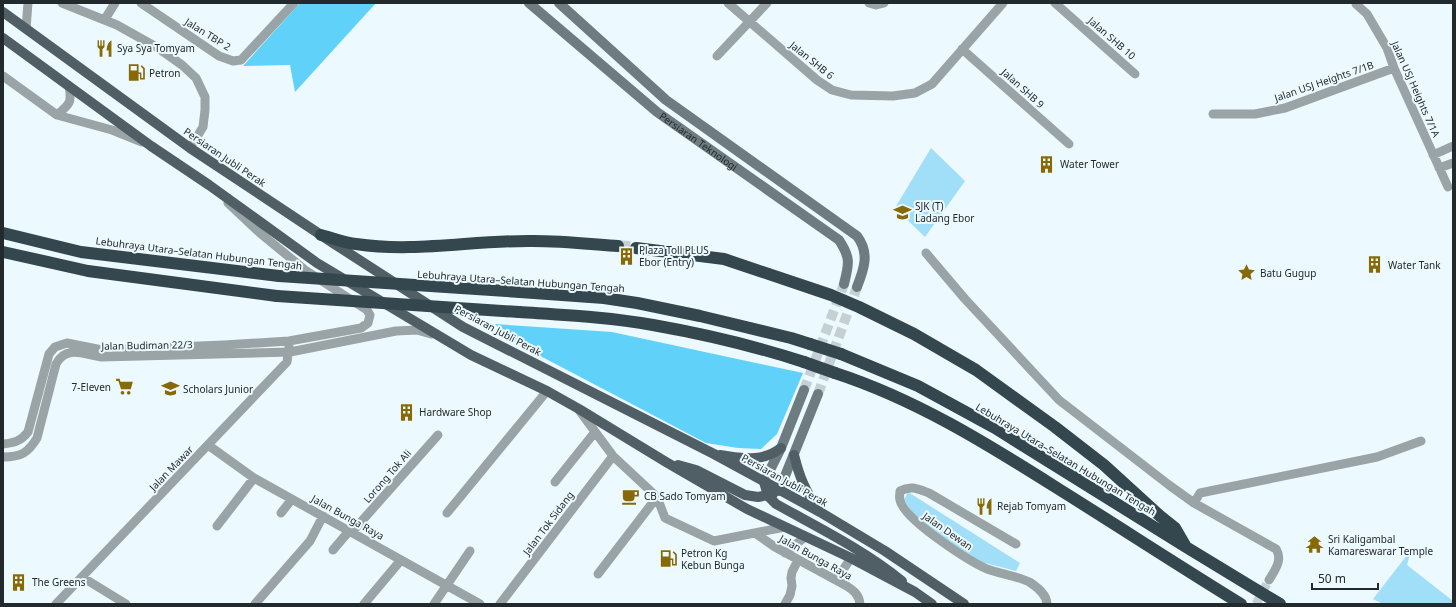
<svg xmlns="http://www.w3.org/2000/svg" width="1456" height="607" viewBox="0 0 1456 607" font-family="'Noto Sans',sans-serif">
<style>
.green{fill:#a0dff7}
.forest{fill:#60d2f9}
.lines{fill:none;stroke-linecap:round;stroke-linejoin:round}
.street-tunnel{stroke:#c4d0d4;stroke-width:9;stroke-dasharray:9 4.5;stroke-linecap:butt}
.secondary-tunnel{stroke:#c4d0d4;stroke-width:10;stroke-dasharray:10 5;stroke-linecap:butt}
.highway-tunnel{stroke:#c4d0d4;stroke-width:12;stroke-dasharray:12 6;stroke-linecap:butt}
.street{stroke:#9aa3a6;stroke-width:9}
.secondary{stroke:#6e7b80;stroke-width:10}
.primary{stroke:#4f5f65;stroke-width:10}
.highway{stroke:#35474e;stroke-width:12}
.highway-bridge{stroke:#35474e;stroke-width:12}
.labels{text-anchor:middle;stroke-width:4;stroke-linejoin:round;paint-order:stroke}
.street-label{font-size:10px;fill:#222a2d;stroke:#ecf9fe}
.poi-label{font-size:10px;fill:#222a2d;stroke:#ecf9fe;text-anchor:start}
</style>
<rect width="100%" height="100%" fill="#ecf9fe"/>
<path class="green" d="M931 148 965 181 925 237 895 208Z
M908 492 1020 563 1016 571 981 562 920 524 904 500Z
M1411 550 1407 565 1453 601V604H1383L1373 599Z"/>
<path class="forest" d="M300 3H376L295 92 290 65 243 66Z
M495 324 612 332 803 373 777 434 761 449 738 448 706 443 508 339Z"/>
<g class="lines">
<path class="street-tunnel" d="M1256 604 1269 580"/>
<path class="secondary-tunnel" d="M804 390 844 284
M818 394 857 287"/>
<path class="highway-tunnel" d="M618 246 636 248"/>
<path class="street" d="M62 3 117 25 158 48 182 65 196 78 205 97V110L203 127 190 148
M141 3 219 56 233 61 241 60 294 3
M728 3 817 80 832 90 851 95 893 96 915 93 932 84 1003 3
M869 3 876 5 884 3
M1055 3 1135 74
M1356 4 1367 14 1387 48 1394 68 1448 187
M105 19 115 3
M26 29 28 3
M962 49 1069 144
M717 56 767 3
M3 76 57 115 112 130 142 142
M1213 114H1255L1285 108 1394 68
M57 115C70 104 72 103 69 86
M1433 155 1453 146
M1439 168 1453 163
M926 253 965 299 1059 400 1169 485 1194 503 1276 549C1283 560 1275 570 1269 580
M579 410 613 456 657 497 665 518 714 541 785 527
M3 444C14 443 21 441 28 432L49 354 55 347 67 343 102 350 224 345 289 341 361 328 368 323 370 315 367 310 305 270 260 233 228 203
M208 445 254 478 480 604
M3 457C21 457 28 453 37 438L56 364C66 345 83 354 101 357L290 352 396 331 417 330 431 334
M555 482 595 432
M1194 503 1200 493 1377 457 1421 441
M281 513 292 499
M447 513 547 391
M217 526 254 478
M352 532 438 435
M755 533 775 547 845 585C853 590 859 594 860 604
M1016 544 929 493C918 489 911 485 900 491 900 493 899 497 900 500 903 519 969 561 987 569 1000 574 1019 576 1031 583 1038 588 1047 595 1047 604
M333 550 349 531
M785 553 805 537
M598 574 657 497
M82 577 126 604
M836 580 851 558
M56 604 287 362 289 347
M255 604 310 541 323 516
M364 604 401 560
M434 604 470 551
M500 604 613 456
M785 604 790 595 792 586 791 578 792 572 798 560"/>
<g class="secondary">
<path id="s1" d="M529 3 657 112 839 240C851 258 849 264 844 284"/>
<path d="M559 3 666 100 857 236C870 253 864 269 857 287"/>
<path d="M764 482 781 448 804 390"/>
<path d="M779 491 818 394"/>
</g>
<path class="primary" d="M3 12 190 148 333 243 463 327 714 454 820 512 885 551 964 604
M3 38 151 146 209 185 317 263 471 355 547 391 579 409 666 462 747 509 851 558 915 592 932 604
M720 455C743 458 761 463 781 448
M794 455C800 479 805 490 819 511
M678 465 696 470 745 495 758 497 773 494
M764 482 768 496 776 504C819 528 864 550 902 581"/>
<path class="highway" d="M3 233 81 252 279 276
M321 235C333 238 345 243 356 244 415 253 474 240 533 241 561 241 590 244 618 246
M636 248 724 259 831 295 859 307 914 334 976 370 1055 427 1104 465 1160 516 1175 528 1186 547
M3 252 88 271 277 296
M520 292 604 298 637 303 700 316 791 338 810 344
M519 312C564 315 609 317 653 325 704 334 755 346 804 362
M841 354 918 386 995 428 1186 547 1280 604
M835 373C915 399 986 443 1057 488 1118 526 1179 566 1241 604"/>
<path class="highway-bridge" d="M279 276 520 292
M277 296 519 312
M810 344 841 354
M804 362 835 373"/>
</g>
<defs>
<symbol id="restaurant-bare" viewBox="-9 -9 18 18"><path d="M-5-6h1v4h1v-4h1v4h1v-4h1v5L-1.5 .5V6h-2V.5L-5-1ZM5-6V6H3V1.5H1.5Q1.5-4 5-6Z" fill="#876a06" stroke="#ecf9fe" stroke-width="2.5" paint-order="stroke"/></symbol>
<symbol id="fuel-bare" viewBox="-9 -9 18 18"><path d="M-5.5-6h7V0h2V4h1.3V-2.5L3-4.5l.8-.8L6-3V5H2.5V1h-1V6h-7ZM-4.2-4.7v3.2H.2V-4.7Z" fill="#876a06" stroke="#ecf9fe" stroke-width="2.5" paint-order="stroke"/></symbol>
<symbol id="building-bare" viewBox="-9 -9 18 18"><path d="M-4-6H4V6H1V3H-1V6H-4ZM-2.5-4.3h1.7v1.8h-1.7ZM.8-4.3h1.7v1.8H.8ZM-2.5-1h1.7V.8h-1.7ZM.8-1h1.7V.8H.8Z" fill="#876a06" stroke="#ecf9fe" stroke-width="2.5" paint-order="stroke"/></symbol>
<symbol id="school-bare" viewBox="-9 -9 18 18"><path d="M0-5L7-2L0 1L-7-2ZM-4 1L0 2.5L4 1V4Q0 6-4 4Z" fill="#876a06" stroke="#ecf9fe" stroke-width="2.5" paint-order="stroke"/></symbol>
<symbol id="sight-bare" viewBox="-9 -9 18 18"><path d="M0-6L1.8-2.2L6-1.7L2.9 1.2L3.7 5.4L0 3.3L-3.7 5.4L-2.9 1.2L-6-1.7L-1.8-2.2Z" fill="#876a06" stroke="#ecf9fe" stroke-width="2.5" paint-order="stroke"/></symbol>
<symbol id="supermarket-bare" viewBox="-9 -9 18 18"><path d="M-6-5.5h2.5l.6 2H6L4.5 2H-2.5L-4.4-4H-6ZM-1.5 3.2a1.3 1.3 0 1 0 .1 0ZM3 3.2a1.3 1.3 0 1 0 .1 0Z" fill="#876a06" stroke="#ecf9fe" stroke-width="2.5" paint-order="stroke"/></symbol>
<symbol id="cafe-bare" viewBox="-9 -9 18 18"><path d="M-5.5-4.5H6V0H3Q3 3.5 0 3.5H-2.5Q-5.5 3.5-5.5 0ZM3-3.2v2h1.7v-2ZM-6 4.5H4V6H-6Z" fill="#876a06" stroke="#ecf9fe" stroke-width="2.5" paint-order="stroke"/></symbol>
<symbol id="temple-bare" viewBox="-9 -9 18 18"><path d="M0-6L5-2H3V0L6.5 2.5H4V6H1.5V3h-3V6H-4V2.5H-6.5L-3 0V-2H-5Z" fill="#876a06" stroke="#ecf9fe" stroke-width="2.5" paint-order="stroke"/></symbol>
</defs>
<g fill-rule="evenodd">
<use href="#restaurant-bare" x="92" y="36" width="25" height="25"/>
<use href="#fuel-bare" x="124" y="60" width="25" height="25"/>
<use href="#building-bare" x="1034" y="152" width="25" height="25"/>
<use href="#school-bare" x="890" y="200" width="25" height="25"/>
<use href="#building-bare" x="614" y="244" width="25" height="25"/>
<use href="#building-bare" x="1362" y="252" width="25" height="25"/>
<use href="#sight-bare" x="1234" y="260" width="25" height="25"/>
<use href="#supermarket-bare" x="112" y="374" width="25" height="25"/>
<use href="#school-bare" x="158" y="376" width="25" height="25"/>
<use href="#building-bare" x="394" y="400" width="25" height="25"/>
<use href="#cafe-bare" x="618" y="484" width="25" height="25"/>
<use href="#restaurant-bare" x="972" y="494" width="25" height="25"/>
<use href="#temple-bare" x="1302" y="532" width="25" height="25"/>
<use href="#fuel-bare" x="656" y="546" width="25" height="25"/>
<use href="#building-bare" x="6" y="570" width="25" height="25"/>
</g>
<g class="labels">
<g class="street-label">
<text transform="translate(208 34) rotate(32)" y="4">Jalan TBP 2</text>
<text transform="translate(1112 38) rotate(41)" y="4">Jalan SHB 10</text>
<text transform="translate(812 60) rotate(39)" y="4">Jalan SHB 6</text>
<text transform="translate(1324 81) rotate(-19)" y="4">Jalan USJ Heights 7/1B</text>
<text transform="translate(1023 88) rotate(42)" y="4">Jalan SHB 9</text>
<text transform="translate(1416 89) rotate(66)" y="4">Jalan USJ Heights 7/1A</text>
<text dy="4" stroke="none"><textPath href="#s1" startOffset="219">Persiaran Teknologi</textPath></text>
<text transform="translate(225 157) rotate(34)" y="4">Persiaran Jubli Perak</text>
<text transform="translate(199 253) rotate(7)" y="4">Lebuhraya Utara–Selatan Hubungan Tengah</text>
<text transform="translate(521 281) rotate(4)" y="4">Lebuhraya Utara–Selatan Hubungan Tengah</text>
<text transform="translate(498 330) rotate(28)" y="4">Persiaran Jubli Perak</text>
<text transform="translate(147 345) rotate(-1)" y="4">Jalan Budiman 22/3</text>
<text transform="translate(1066 459) rotate(31)" y="4">Lebuhraya Utara–Selatan Hubungan Tengah</text>
<text transform="translate(171 468) rotate(-46)" y="4">Jalan Mawar</text>
<text transform="translate(387 476) rotate(-49)" y="4">Lorong Tok Ali</text>
<text transform="translate(785 480) rotate(29)" y="4">Persiaran Jubli Perak</text>
<text transform="translate(348 517) rotate(29)" y="4">Jalan Bunga Raya</text>
<text transform="translate(548 523) rotate(-53)" y="4">Jalan Tok Sidang</text>
<text transform="translate(948 531) rotate(35)" y="4">Jalan Dewan</text>
<text transform="translate(816 557) rotate(29)" y="4">Jalan Bunga Raya</text>
</g>
<g class="poi-label">
<text x="117" y="52">Sya Sya Tomyam</text>
<text x="149" y="77">Petron</text>
<text x="1060" y="168">Water Tower</text>
<text x="915" y="210">SJK (T)<tspan x="915" dy="12">Ladang Ebor</tspan></text>
<text x="639" y="254">Plaza Toll PLUS<tspan x="639" dy="12">Ebor (Entry)</tspan></text>
<text x="1388" y="269">Water Tank</text>
<text x="1260" y="277">Batu Gugup</text>
<text x="111" y="391" text-anchor="end">7-Eleven</text>
<text x="183" y="393">Scholars Junior</text>
<text x="419" y="416">Hardware Shop</text>
<text x="644" y="500">CB Sado Tomyam</text>
<text x="997" y="510">Rejab Tomyam</text>
<text x="1328" y="543">Sri Kaligambal<tspan x="1328" dy="12">Kamareswarar Temple</tspan></text>
<text x="681" y="557">Petron Kg<tspan x="681" dy="12">Kebun Bunga</tspan></text>
<text x="32" y="586">The Greens</text>
</g>
</g>
<rect width="1456" height="607" fill="none" stroke="#222a2d" stroke-width="8"/>
<path d="M1312 583v6h66v-6" fill="none" stroke="#222a2d" stroke-width="2"/>
<text x="1318" y="583" font-size="12" fill="#222a2d" stroke="#ecf9fe" stroke-width="3" paint-order="stroke">50 m</text>
</svg>
